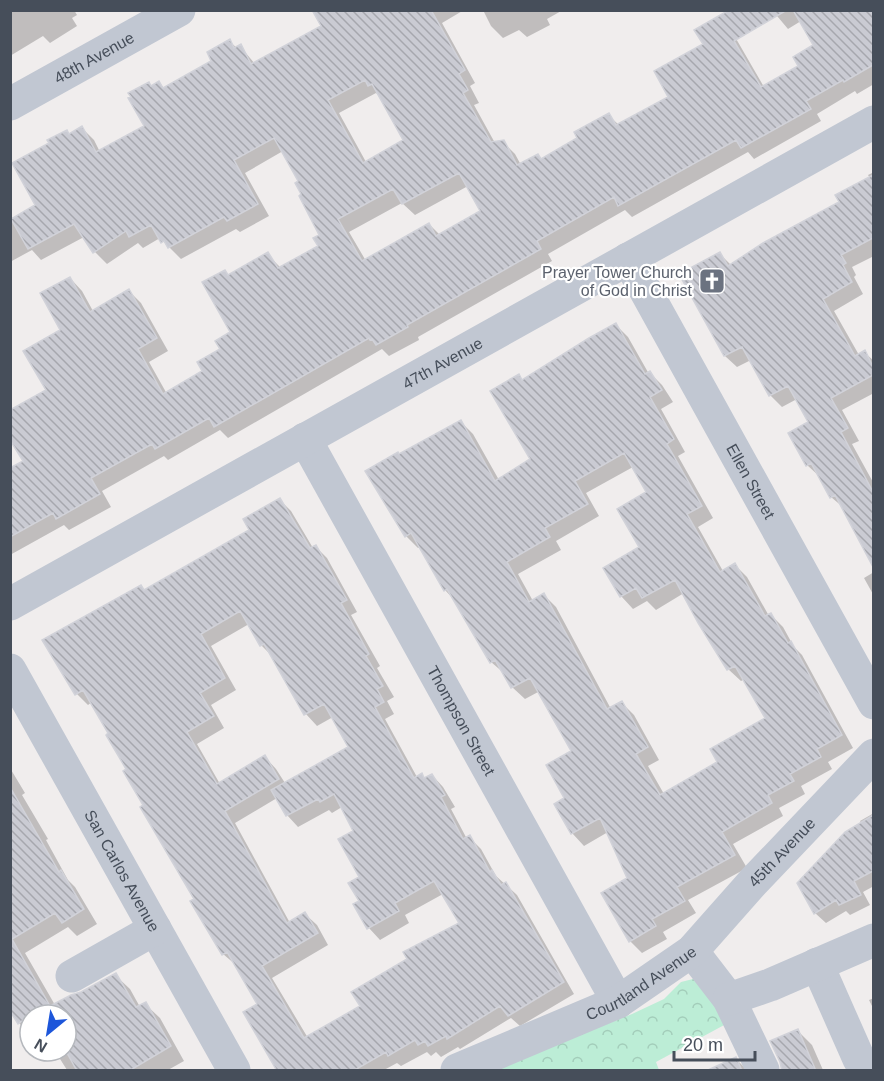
<svg xmlns="http://www.w3.org/2000/svg" width="884" height="1081" viewBox="0 0 884 1081" font-family="Helvetica,sans-serif">
<style>
.park{fill:url(#park-crowns)}
.shadow{fill:#0003;fill-rule:evenodd}
.building{fill:url(#building-back-hatch);stroke:#d1d2d9;stroke-width:1.5;fill-rule:evenodd}
.lines{fill:none;stroke-linecap:round;stroke-linejoin:round}
.minor{stroke:#c1c7d2;stroke-width:33}
.labels{text-anchor:middle;stroke-width:4.5;stroke-linejoin:round;paint-order:stroke}
.street-label{font-size:16px;fill:#464e5a;stroke:#fff}
.worship-label{font-size:16px;fill:#5b616d;stroke:#fff;text-anchor:end}
</style>
<defs>
<pattern id="park-crowns" width="20" height="18" patternUnits="userSpaceOnUse" patternTransform="scale(1.5)"><rect width="20" height="18" fill="#bcedd6"/><path d="M2 6a3 3 0 1 1 6 0M12 15a3 3 0 1 1 6 0" fill="none" stroke="#a3cdba"/></pattern>
<pattern id="building-back-hatch" width="6" height="6" patternUnits="userSpaceOnUse" patternTransform="scale(1.5)"><rect width="6" height="6" fill="#cacbd3"/><path d="M-1 5l2 2M0 0l6 6M5-1l2 2" fill="none" stroke="#a6a7ae"/></pattern>
</defs>
<rect width="100%" height="100%" fill="#f0eded"/>
<path class="park" d="M693 979 705 984 726 1024 656 1062 659 1070H490L632 1014 664 999 681 982Z"/>
<path class="shadow" d="M10 10H74L77 15 72 18 77 26 50 43 43 36 10 56Z
M315 10H464L442 23 475 83 470 86 479 103 474 105 495 143 503 142 515 154 521 165 542 160 579 139 608 115 619 125 670 97 731 30 764 87 800 67 815 46 801 21 788 29 772 10H874V84L857 94 855 91 817 114 821 121 754 159 748 152 632 217 625 210 548 254 552 261 418 337 419 340 389 356 382 349 228 438 220 430 168 460 164 456 102 491 111 507 69 530 64 525 10 555V470L25 462 48 390 62 331 70 278 82 291 93 311 129 291 141 303 168 351 149 362 167 394 204 371 222 350 232 333 224 271 229 276 267 254 281 268 320 246 321 235 304 195 300 182 283 151 245 173 269 216 240 232 236 229 181 259 160 238 143 248 138 243 107 264 95 252 84 237 41 260 32 250 10 262V221L38 206 51 144 67 131 70 135 82 128 94 140 100 152 146 126 152 87 159 83 164 88 213 61 229 41 237 48 240 46 255 64 323 26ZM376 93 381 97 405 141 366 162 339 113ZM468 186 482 211 440 235 429 224 366 261 349 232 402 203 415 215Z
M483 10H563L547 19 550 25 527 37 519 30 503 38 491 26Z
M874 172V256L852 267 856 275 854 277 863 294 834 311 859 355 864 352 874 361V393L842 410 859 441 852 444 874 484V564L844 508 831 497 819 476 807 465 810 423 797 399 782 407 770 395 751 360 737 367 725 356 681 275 720 254 731 265 841 202 870 178 868 175Z
M616 325 628 337 649 374 650 373 662 385 673 402 661 409 685 452 678 456 713 518 698 527 723 571 735 565 747 577 769 616 771 615 783 627 794 647 802 655 853 748 828 762 832 769 801 786 805 794 779 808 783 816 733 844 747 868 688 900 696 913 663 932 667 939 642 953 630 941 629 878 608 832 584 846 572 833 556 804 566 799 573 751 540 691 525 699 512 687 505 674 491 662 456 602 445 590 420 547 418 548 406 536 400 456 461 422 473 434 499 480 532 460 519 376 524 381ZM633 467 648 493 641 548 621 596 633 609 647 601 656 610 684 593 728 669 741 681 745 679 767 719 719 763 664 794 648 766 659 760 634 715 622 703 611 709 556 607 544 595 533 601 518 574 561 550 556 541 599 516 586 493Z
M280 500 291 511 313 548 316 547 327 558 357 612 351 615 380 666 377 668 394 697 387 701 394 714 385 719 417 777 422 775 426 779 432 775 443 787 455 807 451 809 467 839 469 837 481 849 496 876 517 895 574 994 520 1026 511 1018 460 1049 458 1047 441 1057 436 1052 431 1056 427 1052 401 1066 397 1063 384 1070H279L259 1005 236 965 223 954 92 702 88 705 77 694 141 587 145 591 251 530ZM249 624 261 645 273 657 306 714 317 726 333 717 350 747 285 783 276 769 265 757 220 784 197 744 224 728 211 705 236 690 211 646ZM277 798 287 815 298 827 329 810 332 813 342 807 355 832 361 878V902L355 905 369 928 380 940 409 923 405 915 443 894 461 924 409 960 362 1007 308 1038 272 978 328 945 317 925 305 914 290 923 235 823Z
M874 572V596L864 578Z
M10 768 25 793 22 795 48 839 46 840 68 880 75 887 97 924 77 936 68 927 25 953 55 1005 82 994 115 975 130 989 140 1007 145 1004 160 1018 184 1061 168 1070H67L55 1051H66V1015H30V1034L19 1023 10 1009Z
M874 813V886L863 892 870 905 850 915 846 911 826 923 815 913 862 824 860 821Z
M874 998V1010L869 1000Z
M798 1031 812 1045 823 1070H783Z
M736 1059 747 1070H709Z"/>
<path class="building" d="M312 10H431L465 70 459 74 468 90 463 93 491 142 504 140 517 165 538 154 541 159 577 138 574 132 609 113 616 125 668 97 654 71 703 44 694 30 729 10H787L734 41 761 87 798 66 793 57 813 45 793 10H873V65L844 82 843 80 806 101 811 109 741 148 736 140 618 206 614 197 537 241 541 249 407 325 408 327 376 345 372 339 370 340 369 338 214 427 209 418 155 449 152 444 91 478 100 494 56 519 53 513 10 537V468L23 461 10 440V410L46 390 23 351 60 330 40 293 70 277 90 312 129 289 157 338 138 349 163 394 202 371 197 362 220 349 215 341 230 332 202 282 225 270 228 275 268 252 278 268 318 246 313 238 319 235 299 196 301 194 295 183 298 181 274 138 234 160 258 204 227 221 224 217 168 248 164 241 161 243 151 225 129 237 126 231 93 253 74 224 28 249 11 219 35 205 12 163 49 143 47 140 67 130 69 134 82 126 96 152 144 126 128 98 131 97 128 93 149 82 151 86 159 81 163 88 211 61 207 52 230 39 234 48 241 44 251 64 321 26ZM365 80 368 86 372 84 403 140 363 163 328 100ZM459 173 480 211 436 236 429 223 362 261 338 219 393 189 402 204Z
M873 175V238L841 255 846 263 843 265 852 282 823 299 855 356 865 350 873 367V375L831 398 848 428 841 432 873 492V567L835 495 830 498 811 463 806 466 788 433 808 422 788 386 769 396 742 347 724 356 679 274 720 252 728 266 763 243 839 202 835 195Z
M616 323 645 374 650 371 662 390 650 397 674 439 667 444 702 506 687 514 720 572 735 563 765 616 771 613 788 643 791 641 842 735 817 749 821 757 790 774 794 781 768 795 772 803 722 832 735 855 677 887 685 901 652 919 656 926 629 942 601 893 627 878 600 818 571 834 554 804 564 798 546 765 571 751 530 678 511 688 495 660 490 663 447 589 444 591 411 533 405 537 365 471 398 452 399 454 461 420 495 481 530 459 490 391 519 374 522 380 589 338ZM624 453 646 492 617 509 639 547 603 568 620 597 636 588 642 598 675 580 698 623 727 670 735 666 765 718 710 749 717 762 660 795 636 754 648 747 622 701 607 709 544 593 529 602 507 562 550 537 545 528 588 504 575 481Z
M280 498 310 548 316 545 347 600 341 603 369 654 366 656 383 686 377 689 384 702 375 707 414 778 422 773 424 778 432 774 445 795 441 797 463 839 470 835 490 872 492 870 501 885 506 882 564 982 508 1016 500 1006 447 1039 446 1036 428 1046 425 1041 418 1045 415 1040 388 1056 386 1052 353 1071H277L243 1012 257 1004 227 952 222 955 190 901 194 899 140 807 143 805 123 771 126 769 106 735 108 733 83 690 75 695 42 640 141 585 144 590 249 530 243 519ZM240 611 260 646 264 644 304 715 324 704 348 747 271 790 286 816 318 799 320 802 334 794 353 831 338 839 359 877 348 883 359 901 353 904 367 929 399 911 395 903 434 881 459 923 403 952 407 959 351 992 360 1006 304 1038 262 966 318 933 305 912 287 923 225 811 279 779 265 755 217 784 187 732 214 716 200 693 225 678 201 634Z
M10 787 59 872 61 870 84 909 62 923 55 913 12 939 50 1006 71 995 81 992 116 973 136 1007 146 1002 171 1046 129 1071H77L66 1051V1015H30L18 1024 10 1011Z
M873 815V871L854 881 861 895 839 905 836 900 814 914 797 883 845 832Z
M798 1029 816 1071H782L780 1062 770 1041Z
M736 1057 742 1071H706Z"/>
<g class="lines">
<g class="minor">
<path id="s1" d="M10 104 179 10"/>
<path id="s2" d="M628 259 874 703"/>
<path id="s3" d="M305 439 618 1002"/>
<path id="s4" d="M10 604 874 122"/>
<path id="s5" d="M10 670 234 1070"/>
<path d="M692 951 729 999 763 1070"/>
<path d="M817 964 859 1059"/>
<path d="M72 976 155 929"/>
<path d="M729 999 770 985 874 940"/>
<path id="s6" d="M457 1070 618 1002 692 951 754 881 874 755"/>
</g>
</g>
<defs>
<symbol id="church-square" viewBox="-11 -11 22 22"><rect x="-9" y="-9" width="18" height="18" rx="4" fill="#6b7280" stroke="#fff"/><path d="M-1.2-6h2.4v3.5h3.3v2.4h-3.3V6h-2.4V-.1h-3.3v-2.4h3.3Z" fill="#fff"/></symbol>
</defs>
<g fill-rule="evenodd">
<use href="#church-square" x="697" y="266" width="30" height="30"/>
</g>
<g class="labels">
<g class="street-label">
<text dy="6" stroke="none"><textPath href="#s1" startOffset="96">48th Avenue</textPath></text>
<text dy="6" stroke="none"><textPath href="#s4" startOffset="495">47th Avenue</textPath></text>
<text dy="6" stroke="none"><textPath href="#s2" startOffset="254">Ellen Street</textPath></text>
<text dy="6" stroke="none"><textPath href="#s3" startOffset="322">Thompson Street</textPath></text>
<text dy="6" stroke="none"><textPath href="#s6" startOffset="398">45th Avenue</textPath></text>
<text dy="6" stroke="none"><textPath href="#s5" startOffset="230">San Carlos Avenue</textPath></text>
<text dy="6" stroke="none"><textPath href="#s6" startOffset="204">Courtland Avenue</textPath></text>
</g>
<g class="worship-label">
<text x="692" y="278">Prayer Tower Church<tspan x="692" dy="18">of God in Christ</tspan></text>
</g>
</g>
<rect width="884" height="1081" fill="none" stroke="#464e5a" stroke-width="24"/>
<g transform="translate(48 1033) rotate(210)"><circle r="28" fill="#ffffff" stroke="#b5b8bd" stroke-width="1.5"/>
<path d="M0-4.5L10 22L0 15L-10 22Z" fill="#1d56da"/>
<text y="-9" font-size="16" font-weight="bold" text-anchor="middle" fill="#464e5a">N</text>
</g>
<path d="M674 1051v9h81v-9" fill="none" stroke="#464e5a" stroke-width="3"/>
<text x="683" y="1051" font-size="18" fill="#464e5a" stroke="#ffffff" stroke-width="4.5" paint-order="stroke">20 m</text>
</svg>
